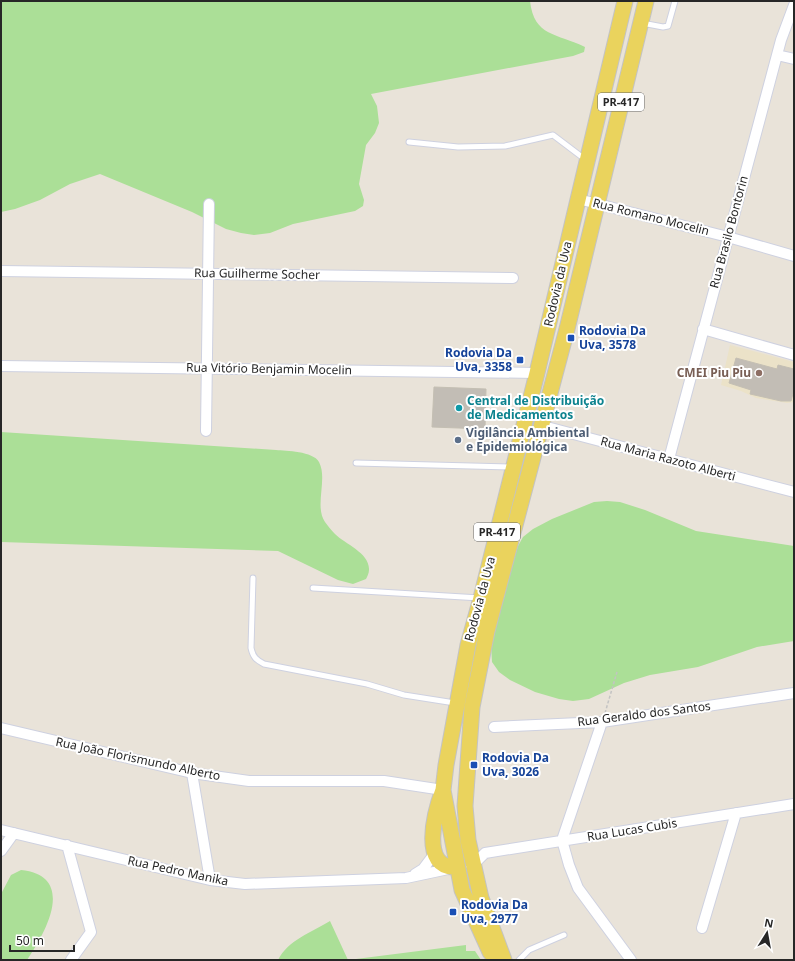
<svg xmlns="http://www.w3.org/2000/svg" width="795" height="961" viewBox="0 0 795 961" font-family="'Noto Sans',sans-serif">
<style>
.education{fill:#ebe2c8}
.green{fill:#abdf97}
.building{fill:#c2bdb5;stroke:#c4bfb3}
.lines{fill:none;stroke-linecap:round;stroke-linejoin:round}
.service-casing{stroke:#ced1e0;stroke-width:7}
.minor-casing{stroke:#ced1e0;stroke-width:12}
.primary-casing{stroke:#c3c3c3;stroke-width:17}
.path{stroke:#c3c3c3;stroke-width:1.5;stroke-dasharray:3 2;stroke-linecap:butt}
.service{stroke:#fff;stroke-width:5}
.minor{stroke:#fff;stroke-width:10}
.primary{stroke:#ead35d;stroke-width:15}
.transit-dot{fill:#1a4fb4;stroke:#fff;stroke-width:1.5}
.education-dot{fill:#8d6e63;stroke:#fff;stroke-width:1.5}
.culture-dot{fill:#0f9aa8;stroke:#fff;stroke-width:1.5}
.service-dot{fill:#5c6f8a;stroke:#fff;stroke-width:1.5}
.labels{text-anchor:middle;stroke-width:4;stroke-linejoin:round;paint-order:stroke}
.shield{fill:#fff;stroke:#686868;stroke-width:1}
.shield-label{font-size:11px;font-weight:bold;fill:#272727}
.street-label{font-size:12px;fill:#272727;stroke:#fff}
.transit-label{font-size:12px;font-weight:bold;fill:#164399;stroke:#fff;text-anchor:start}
.education-label{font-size:12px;font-weight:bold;fill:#785e54;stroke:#fff;text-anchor:end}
.culture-label{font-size:12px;font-weight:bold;fill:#0d838f;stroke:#fff;text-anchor:start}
.service-label{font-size:12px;font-weight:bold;fill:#4e5e75;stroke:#fff;text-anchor:start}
</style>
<rect width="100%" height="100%" fill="#e9e3d9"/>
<path class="education" d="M730 345 794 362V402L787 403 756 398 741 391 721 385Z"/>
<path class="green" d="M1 1H530C534 37 557 33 585 47L584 52 573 56 371 94 377 106 379 123 375 133 366 145 359 184 364 200 363 206 355 211 293 224 270 233 254 235 241 233 226 229 192 212 100 174 70 184 40 200 15 209 1 212Z
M1 432 276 450C286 451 313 451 319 462 328 479 314 506 325 522 328 526 331 530 335 534 345 544 370 553 369 570 369 573 367 577 366 579L353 584 338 580 278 551 1 542Z
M607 501 620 502 645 510 696 531 794 546V641L757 647 698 667 650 675 624 683 589 699 573 701 559 699 535 692 510 680 499 672 492 662 491 644 511 567 518 546 523 537 533 529 552 519 594 502Z
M21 870C77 876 46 932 27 960H1V894L11 875Z
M330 921 348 960H278C288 940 312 932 330 921Z
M466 945V951H475L481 960H348Z"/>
<path class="building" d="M736 358 777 369 778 365 794 369V390L791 401H781L750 394 751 390 729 383Z
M434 387 486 389 485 429 432 427Z"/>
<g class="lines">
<defs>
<path id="service" d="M642 23 663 27 668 26 675 1
M409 142 458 147 505 146 553 135 586 160
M356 463 511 467
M253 578 251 648C253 657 256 660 264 664L367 684 404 695 455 703
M313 588 480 598
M519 960 529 950 564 935"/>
<path id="minor" d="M777 55 794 59
M578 199 728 237 794 256
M1 271 513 278
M703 329 794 355
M1 366 537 373
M543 426 794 492
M206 431 209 204
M669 459 781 40 794 5
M602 722 562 840 569 865 578 888 631 960
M494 727 602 722 794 693
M1 728 192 773 249 781H384L443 790
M192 773 210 880
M1 830 210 880 245 884 406 878 453 868
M67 845 91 932 71 960
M1 851 14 833
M471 865 474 864 485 853 794 804
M415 874 423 869 435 853
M702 928 736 813"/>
<path id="primary" d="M443 790C435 811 419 870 457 867
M497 960 490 952 462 890 443 790 446 765 468 645 481 598 537 373 625 1
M504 960 481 898 468 840 465 806 472 707 487 631 567 329 646 1"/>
</defs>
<use href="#service" class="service-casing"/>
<use href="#minor" class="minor-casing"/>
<use href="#primary" class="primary-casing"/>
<path class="path" d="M605 713 617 672"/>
<use href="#service" class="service"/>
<use href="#minor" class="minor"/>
<use href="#primary" class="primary"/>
</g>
<g class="transit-dot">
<rect x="567" y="334" width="8" height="8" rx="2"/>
<rect x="516" y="356" width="8" height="8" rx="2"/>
<rect x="470" y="761" width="8" height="8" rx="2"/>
<rect x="449" y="908" width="8" height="8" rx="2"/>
</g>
<circle class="education-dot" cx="759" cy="373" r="4"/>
<circle class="culture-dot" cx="459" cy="408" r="4"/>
<circle class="service-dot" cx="458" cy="440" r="4"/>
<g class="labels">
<g class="shield">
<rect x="598" y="93" width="46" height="18" rx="3"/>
<rect x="474" y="523" width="46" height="18" rx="3"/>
</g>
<g class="shield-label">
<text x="621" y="106">PR-417</text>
<text x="497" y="536">PR-417</text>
</g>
<g class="street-label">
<text transform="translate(651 217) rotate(14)" y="4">Rua Romano Mocelin</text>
<text transform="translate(729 232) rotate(-75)" y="4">Rua Brasilo Bontorin</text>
<text transform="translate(257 274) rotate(1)" y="4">Rua Guilherme Socher</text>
<text transform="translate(558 284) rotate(-77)" y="4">Rodovia da Uva</text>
<text transform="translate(269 369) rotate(1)" y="4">Rua Vitório Benjamin Mocelin</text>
<text transform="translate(668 459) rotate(15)" y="4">Rua Maria Razoto Alberti</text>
<text transform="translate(480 599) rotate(-75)" y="4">Rodovia da Uva</text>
<text transform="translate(644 714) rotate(-7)" y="4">Rua Geraldo dos Santos</text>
<text transform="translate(138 759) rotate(12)" y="4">Rua João Florismundo Alberto</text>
<text transform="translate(632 830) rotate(-9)" y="4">Rua Lucas Cubis</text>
<text transform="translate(178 871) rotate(12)" y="4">Rua Pedro Manika</text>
</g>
<g class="transit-label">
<text x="579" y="335">Rodovia Da<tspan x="579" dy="14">Uva, 3578</tspan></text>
<text x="512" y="357" text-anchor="end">Rodovia Da<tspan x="512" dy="14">Uva, 3358</tspan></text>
<text x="482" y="762">Rodovia Da<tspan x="482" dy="14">Uva, 3026</tspan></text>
<text x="461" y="909">Rodovia Da<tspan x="461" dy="14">Uva, 2977</tspan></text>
</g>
<g class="education-label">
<text x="751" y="377">CMEI Piu Piu</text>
</g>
<g class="culture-label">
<text x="467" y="405">Central de Distribuição<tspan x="467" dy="14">de Medicamentos</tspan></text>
</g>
<g class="service-label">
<text x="466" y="437">Vigilância Ambiental<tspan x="466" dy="14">e Epidemiológica</tspan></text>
</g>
</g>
<rect width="795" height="961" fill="none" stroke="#272727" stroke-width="4"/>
<g transform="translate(767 933) rotate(11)" stroke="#ffffff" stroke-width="3" paint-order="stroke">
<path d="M0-3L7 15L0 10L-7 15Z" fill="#272727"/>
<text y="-6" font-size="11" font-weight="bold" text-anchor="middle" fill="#272727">N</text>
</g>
<path d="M10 945v6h64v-6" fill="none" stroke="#272727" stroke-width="2"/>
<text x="16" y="945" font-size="12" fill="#272727" stroke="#ffffff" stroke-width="3" paint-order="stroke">50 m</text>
</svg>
